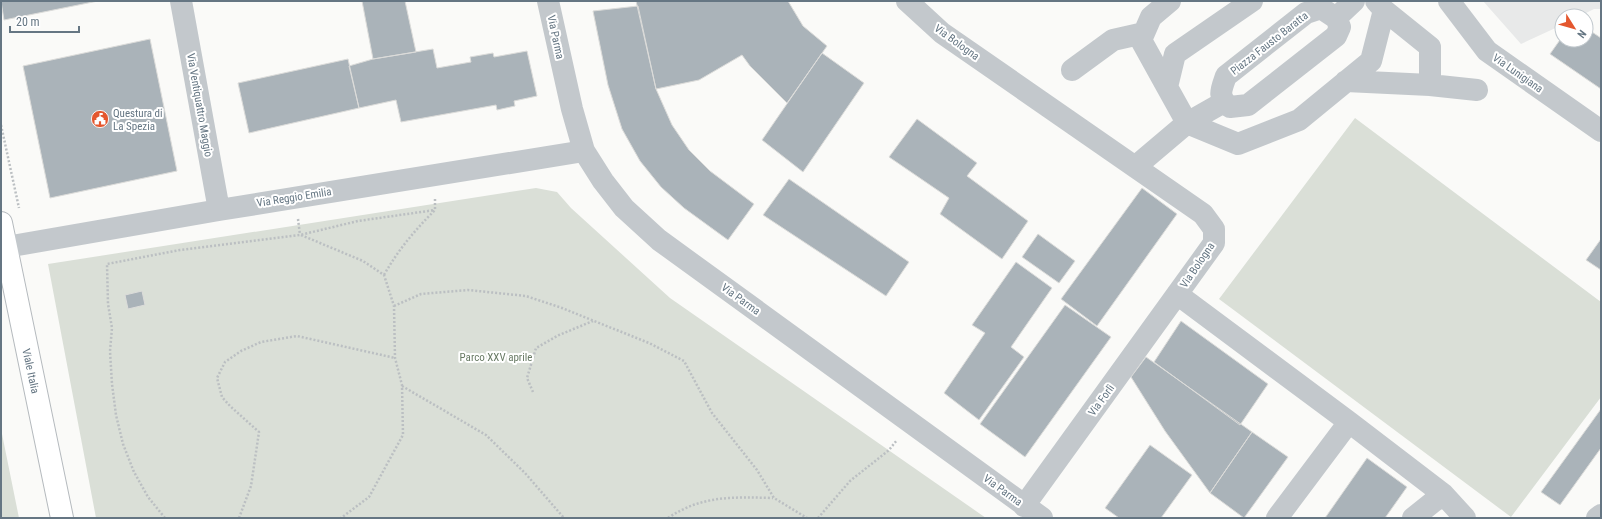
<svg xmlns="http://www.w3.org/2000/svg" width="1602" height="519" viewBox="0 0 1602 519" font-family="'Roboto Condensed',sans-serif">
<style>
.built{fill:#e8e9e9}
.green{fill:#dadfd7}
.building{fill:#aab3b9;stroke:#dcdcda}
.lines{fill:none;stroke-linecap:round;stroke-linejoin:round}
.major-casing{stroke:#b5babe;stroke-width:24}
.path{stroke:#bbbfc2;stroke-width:2.5;stroke-dasharray:2 2;stroke-linecap:butt}
.minor{stroke:#c3c8cc;stroke-width:22}
.major{stroke:#fff;stroke-width:22}
.labels{text-anchor:middle;stroke-width:4;stroke-linejoin:round;paint-order:stroke}
.street-label{font-size:11px;fill:#657683;stroke:#fff}
.poi-label{font-size:11px;fill:#657683;stroke:#fff;text-anchor:start}
.park-label{font-size:11px;fill:#687a64;stroke:#fff}
</style>
<rect width="100%" height="100%" fill="#fafaf8"/>
<path class="built" d="M1483 1H1601V9H1594L1580 16H1562V25L1521 44Z"/>
<path class="green" d="M1355 118 1601 302V397L1511 517 1219 299Z
M536 188 557 192 571 208 670 298 986 518H96L48 264Z
M1 429 19 518H1Z"/>
<path class="building" d="M1 1H98L4 20Z
M362 1H405L416 52 373 59Z
M636 1H788L803 26 827 46 787 103 750 66 742 55 699 80 656 89Z
M638 6 656 89 672 125 689 150 710 171 754 204 728 240 684 208 661 187 640 161 622 129 608 85 593 11Z
M1586 28 1601 38V89L1550 54 1562 37V40H1586Z
M150 39 177 171 50 198 23 66Z
M433 49 437 68 471 62 470 57 493 53 494 57 527 51 537 96 514 101 515 106 497 110 496 105 401 122 396 100 359 108 349 66 373 59Z
M822 53 864 83 803 172 762 140Z
M348 59 359 108 249 133 238 83Z
M917 119 977 163 967 176 1028 221 1002 259 940 214 949 198 889 157Z
M789 179 909 262 886 296 763 215Z
M1142 188 1177 214 1097 326 1061 299Z
M1038 234 1075 261 1059 283 1022 257Z
M1601 239V270L1586 260Z
M1016 262 1052 288 1011 347 1024 357 979 420 944 393 985 333 972 325Z
M142 291 145 305 128 309 125 295Z
M1065 305 1111 337 1025 457 980 424Z
M1181 321 1268 384 1240 425 1154 362Z
M1146 357 1252 432 1210 493 1165 431 1131 377Z
M1601 409V448L1560 505 1541 492Z
M1252 432 1288 457 1244 518 1210 493Z
M1150 445 1192 475 1161 518H1119L1105 508Z
M1367 458 1407 487 1385 518H1325Z"/>
<g class="lines">
<defs>
<path id="major" d="M1 223 62 518"/>
</defs>
<use href="#major" class="major-casing"/>
<path class="path" d="M1 125 19 208
M298 219 300 235
M301 235 363 261 384 275 394 306 395 358 402 385 403 435 369 497 341 518
M384 275C398 250 415 230 435 210V198
M394 306 421 294 468 290 526 296 562 308 649 343 684 361 712 413 757 470 774 498 807 518
M402 386 486 435 525 473 564 518
M533 392 527 378 536 348 559 335 593 321
M165 518 148 497 134 472 123 444 116 415 112 384 110 351 112 328 108 304 107 264 180 250 300 235 358 221 435 210
M239 518 251 486 259 432 230 406 222 397 217 378 225 362 241 351 261 342 297 336 395 358
M668 518C702 495 734 497 773 498
M818 518 850 481 889 450 897 440"/>
<path class="minor" d="M181 1 219 210
M548 1 572 109 584 151 603 181 624 208 659 240 1042 518
M907 1 942 33 1203 214 1214 229V243L1024 506
M1449 1 1487 51 1601 131
M1321 8 1336 18 1340 27 1336 36 1248 105 1230 107C1217 97 1221 90 1226 76L1306 13Z
M1336 18 1354 1
M1072 70 1113 40 1144 33
M1346 81 1430 85V47L1384 10
M1430 85 1477 90
M1167 87 1141 40 1151 17 1170 1
M1187 123 1238 144 1299 120 1371 61 1384 10 1376 1
M1187 123 1224 102
M1135 167 1187 123 1167 87 1175 54 1252 1
M6 247 219 210 584 151
M1177 294 1349 422 1443 494 1465 518
M1277 518 1349 422
M1413 518 1443 494
M1597 518 1601 515"/>
<use href="#major" class="major"/>
</g>
<defs>
<symbol id="civic-disc" viewBox="-11 -11 22 22"><circle r="9.5" fill="#e4572e" stroke="#fff"/><path d="M-.6-6.5H3V-4.5H.6V-3L4-1V1h2V6H-6V1h2V-1L-.6-3ZM-1.2 2.5V6h2.4V2.5Z" fill="#fff"/></symbol>
</defs>
<g fill-rule="evenodd">
<use href="#civic-disc" x="90" y="109" width="20" height="20"/>
</g>
<g class="labels">
<g class="street-label">
<text transform="translate(556 37) rotate(78)" y="4">Via Parma</text>
<text transform="translate(957 42) rotate(36)" y="4">Via Bologna</text>
<text transform="translate(1269 43) rotate(-38)" y="4">Piazza Fausto Baratta</text>
<text transform="translate(1518 73) rotate(35)" y="4">Via Lunigiana</text>
<text transform="translate(200 105) rotate(80)" y="4">Via Ventiquattro Maggio</text>
<text transform="translate(294 197) rotate(-9)" y="4">Via Reggio Emilia</text>
<text transform="translate(1197 265) rotate(-56)" y="4">Via Bologna</text>
<text transform="translate(741 299) rotate(36)" y="4">Via Parma</text>
<text transform="translate(31 371) rotate(78)" y="4">Viale Italia</text>
<text transform="translate(1101 400) rotate(-54)" y="4">Via Forlì</text>
<text transform="translate(1003 490) rotate(36)" y="4">Via Parma</text>
</g>
<g class="poi-label">
<text x="113" y="117">Questura di<tspan x="113" dy="13">La Spezia</tspan></text>
</g>
<g class="park-label">
<text x="496" y="361">Parco XXV aprile</text>
</g>
</g>
<rect width="1602" height="519" fill="none" stroke="#657683" stroke-width="4"/>
<g transform="translate(1574 28) rotate(127)"><circle r="19" fill="#ffffff" stroke="#c1c8cd"/>
<path d="M0-3L7 15L0 10L-7 15Z" fill="#e4572e"/>
<text y="-6" font-size="11" font-weight="bold" text-anchor="middle" fill="#657683">N</text>
</g>
<path d="M10 26v6h69v-6" fill="none" stroke="#657683" stroke-width="2"/>
<text x="16" y="26" font-size="12" fill="#657683" stroke="#ffffff" stroke-width="3" paint-order="stroke">20 m</text>
</svg>
